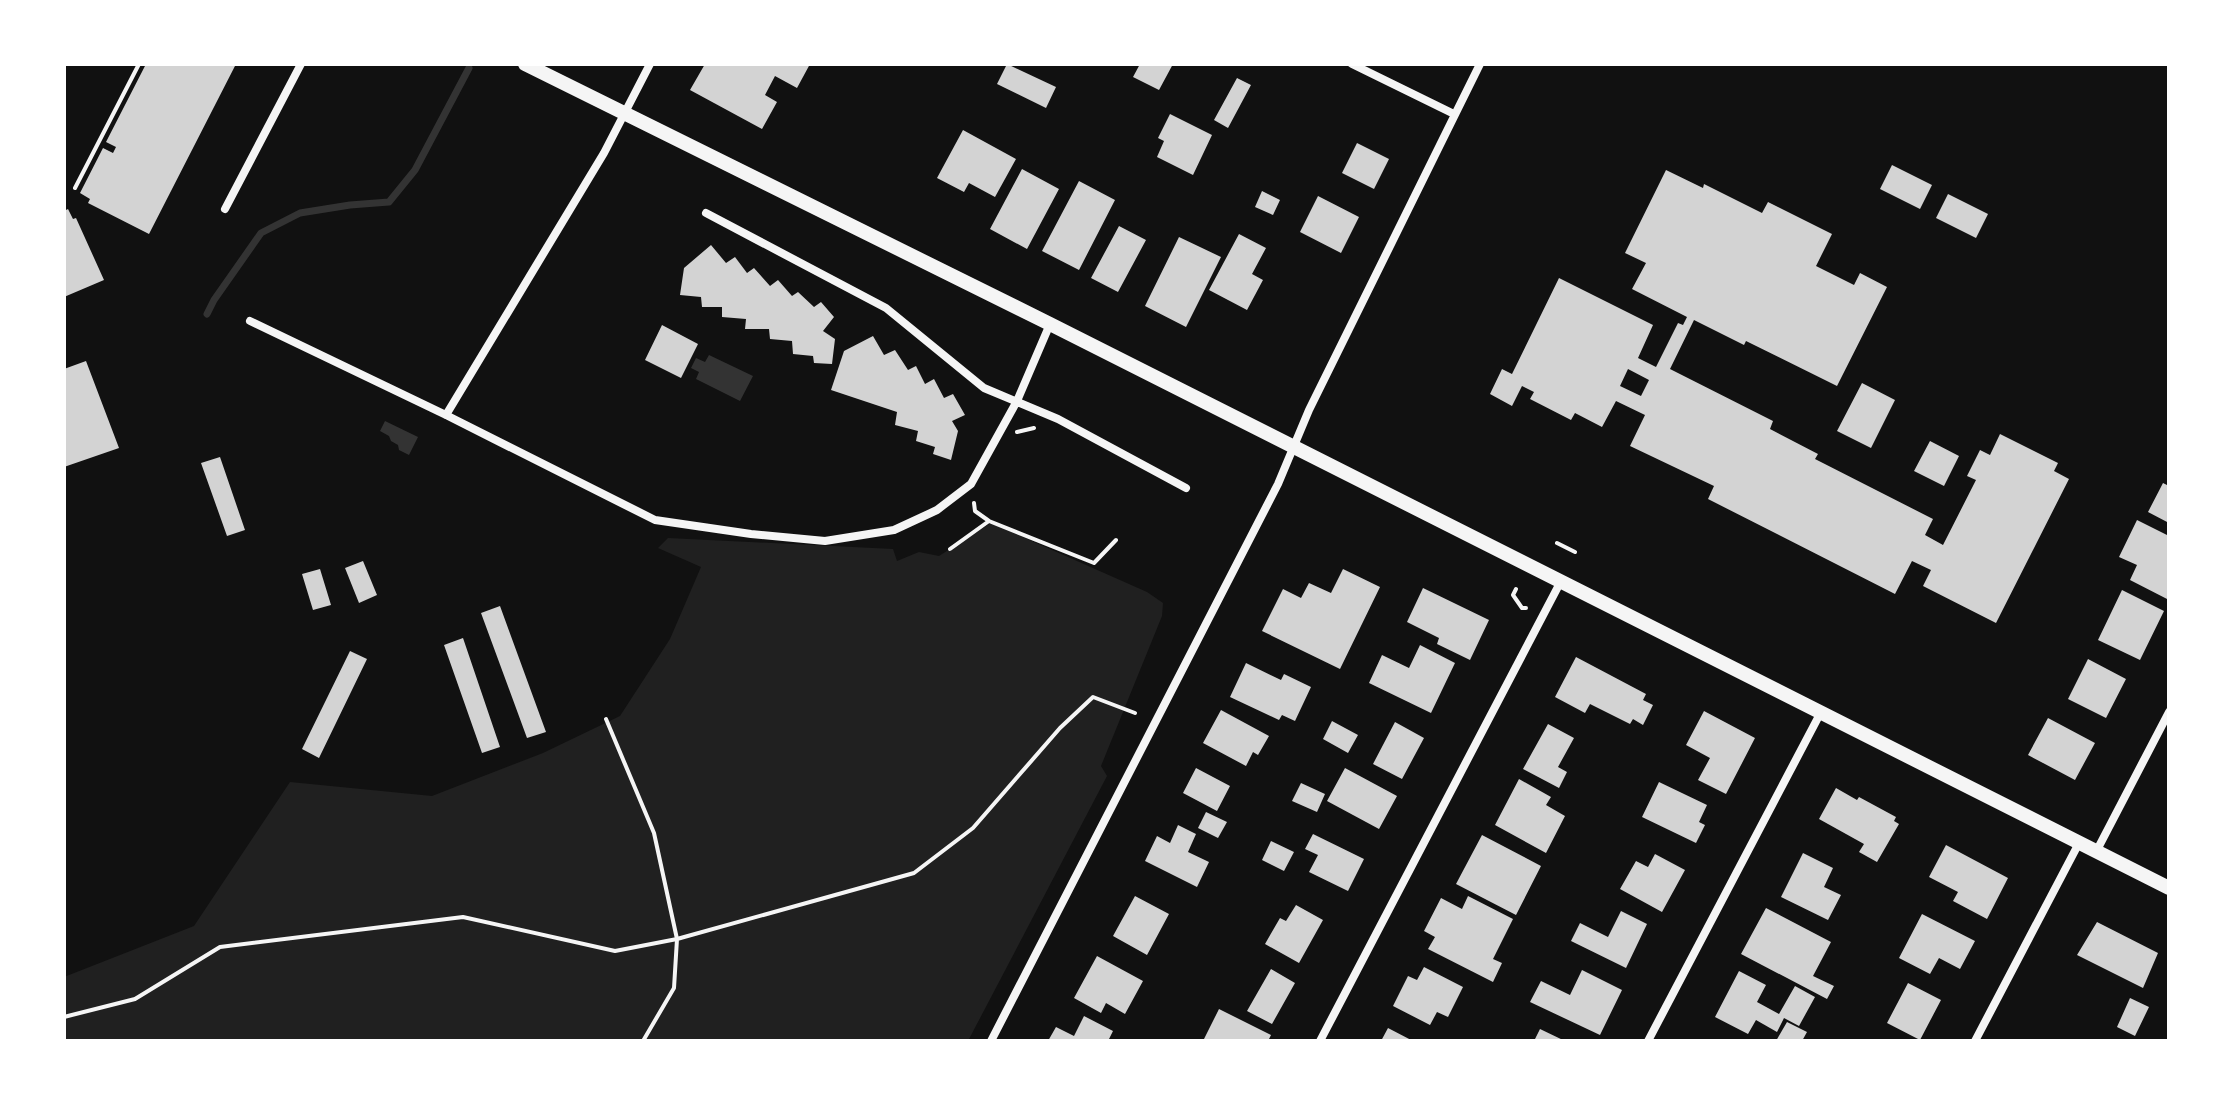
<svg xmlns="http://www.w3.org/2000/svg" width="2233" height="1105" viewBox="0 0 2233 1105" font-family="Lato,sans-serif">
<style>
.green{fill:#202020}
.water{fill:#333}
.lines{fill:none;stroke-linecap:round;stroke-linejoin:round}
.stream{stroke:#333;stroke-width:7}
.building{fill:#d3d3d3;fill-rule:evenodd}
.path{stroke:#f5f5f5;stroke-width:4}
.minor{stroke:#f5f5f5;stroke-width:8}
.tertiary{stroke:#f5f5f5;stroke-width:14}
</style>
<rect width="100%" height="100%" fill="#111"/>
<path class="green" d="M991 523 1147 592 1163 603 1162 616 1101 766 1107 776 968 1041H64V977L194 926 290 782 432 796 543 753 620 716 670 639 701 567 658 548 668 538 893 549 897 561 919 552 939 556Z"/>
<path class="water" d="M709 355 753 376 740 401 696 379 699 372 691 368 696 358 705 362Z
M385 421 418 437 409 455 399 450 398 445 391 441 389 436 380 431Z"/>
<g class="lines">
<path class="stream" d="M207 314 214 300 261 233 300 213 350 205 389 202 415 170 469 68"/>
</g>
<path class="building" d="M146 64H236L149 234 88 203 90 199 80 193 103 148 113 153 116 147 106 142Z
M705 64H810L797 88 775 76 765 95 777 102 762 129 690 90Z
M1007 64 1056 87 1046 108 997 84Z
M1140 64H1173L1159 90 1133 77Z
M1237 78 1251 85 1228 128 1214 120Z
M1170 114 1212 135 1193 175 1157 157 1164 141 1158 138Z
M963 130 1016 159 995 197 969 183 964 192 937 178Z
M1357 143 1389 159 1374 189 1342 173Z
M1892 165 1932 185 1920 209 1880 189Z
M1022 169 1059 189 1027 249 990 229Z
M1666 170 1703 188 1704 184 1762 213 1768 202 1832 234 1816 266 1854 285 1860 273 1887 287 1837 386 1746 341 1744 345 1694 320 1670 369 1773 421 1770 429 1818 454 1815 459 1933 519 1925 535 1943 545 1976 480 1967 476 1980 450 1990 455 2000 434 2058 463 2054 471 2069 479 1996 623 1923 586 1931 570 1912 561 1895 594 1708 499 1714 486 1630 446 1645 415 1616 401 1602 427 1575 413 1571 420 1530 399 1534 392 1522 386 1512 406 1490 394 1502 369 1512 374 1559 278 1653 325 1638 358 1656 367 1678 323 1683 325 1687 317 1632 289 1646 263 1625 253ZM1628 369 1649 380 1641 396 1620 386Z
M1079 181 1115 200 1079 270 1042 251Z
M1262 191 1280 200 1273 215 1255 207Z
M1948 194 1988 214 1976 238 1936 218Z
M1318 196 1359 217 1341 253 1300 232Z
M68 209 73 219 76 218 104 280 64 297V211Z
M1119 226 1146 240 1118 292 1091 278Z
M1239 234 1266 248 1252 274 1263 280 1247 310 1209 290Z
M1179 237 1221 257 1186 327 1145 306Z
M711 245 726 263 735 257 747 273 754 268 770 286 778 280 792 296 798 292 814 307 821 302 834 317 823 331 835 339 832 364 814 363 813 356 793 354 792 341 770 339 769 329H745L746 319 722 317V307H702L701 297 680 295 684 268Z
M662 325 698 344 681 378 645 360Z
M873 336 884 355 895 350 908 370 916 366 925 384 934 379 944 398 953 394 965 415 952 421 958 431 951 460 933 454 935 447 916 441 918 431 895 425 897 412 831 390 844 351Z
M86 361 119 448 64 467V369Z
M1862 383 1895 400 1871 448 1837 431Z
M1930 441 1959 456 1944 486 1914 471Z
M220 457 245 530 227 536 201 463Z
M2163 483 2169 486V523L2148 512Z
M2137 520 2169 536V600L2130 580 2137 565 2119 557Z
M363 561 377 595 359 603 345 568Z
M320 569 331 605 313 610 302 574Z
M1343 569 1380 587 1340 669 1262 631 1283 589 1301 598 1309 583 1331 593Z
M1423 588 1489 620 1470 660 1437 644 1439 638 1407 622Z
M2122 590 2164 611 2140 660 2098 640Z
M500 606 546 732 527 738 481 613Z
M463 638 500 747 482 753 444 645Z
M1420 645 1455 663 1431 713 1369 683 1382 655 1409 668Z
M350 651 367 659 319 758 302 749Z
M1576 657 1646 694 1643 700 1653 705 1643 725 1633 719 1630 724 1590 704 1585 713 1555 697Z
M2088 659 2126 679 2106 718 2068 699Z
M1246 663 1281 680 1284 674 1311 687 1295 721 1282 715 1279 720 1230 697Z
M1221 710 1269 736 1258 755 1253 752 1246 766 1203 743Z
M1704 711 1755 738 1726 794 1698 780 1710 758 1686 745Z
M2048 718 2095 743 2075 780 2028 755Z
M1332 721 1358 735 1348 753 1323 739Z
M1395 722 1424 738 1402 779 1373 764Z
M1548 724 1574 738 1558 767 1567 772 1559 788 1523 769Z
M1196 768 1230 786 1217 811 1183 793Z
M1345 768 1397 796 1379 829 1327 801Z
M1519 779 1551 797 1546 805 1565 816 1546 853 1495 825Z
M1659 782 1707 805 1699 822 1705 825 1696 843 1642 817Z
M1301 783 1325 794 1317 812 1292 801Z
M1836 788 1857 800 1859 797 1896 817 1894 821 1899 824 1877 862 1859 852 1864 844 1819 819Z
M1206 812 1227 822 1218 838 1198 828Z
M1178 825 1196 834 1188 852 1209 862 1197 887 1145 861 1157 836 1170 843Z
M1313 834 1364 859 1348 891 1309 872 1318 855 1305 849Z
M1482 835 1541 866 1516 915 1456 884Z
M1271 841 1294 852 1284 871 1262 860Z
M1946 845 2008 878 1987 919 1953 901 1958 892 1929 877Z
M1803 853 1833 868 1824 887 1841 895 1828 920 1781 897Z
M1655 854 1685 870 1662 912 1620 889 1636 861 1648 867Z
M1135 896 1169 914 1147 955 1113 936Z
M1468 896 1513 919 1493 959 1502 963 1493 982 1428 949 1435 937 1424 931 1441 898 1462 909Z
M1296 905 1323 920 1299 963 1265 944 1280 918 1286 921Z
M1766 908 1831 942 1813 976 1834 986 1827 999 1741 954Z
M1621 911 1647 924 1626 968 1571 941 1580 923 1608 937Z
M1922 914 1975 941 1960 969 1939 958 1930 974 1899 958Z
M2097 922 2158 953 2143 988 2077 955Z
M1097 956 1143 981 1125 1014 1106 1003 1101 1013 1074 998Z
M1424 967 1463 987 1448 1017 1437 1012 1430 1025 1393 1006 1408 976 1417 980Z
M1271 969 1295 983 1272 1024 1247 1011Z
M1582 970 1622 990 1600 1035 1530 1002 1541 981 1570 995Z
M1739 971 1766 985 1757 1002 1779 1014 1795 986 1815 997 1799 1026 1784 1018 1777 1032 1756 1020 1748 1034 1715 1017Z
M1908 983 1941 1000 1920 1040 1887 1023Z
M2130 998 2149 1007 2135 1036 2117 1027Z
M1219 1009 1271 1035 1268 1041H1203Z
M1084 1016 1113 1031 1108 1041H1048L1056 1027 1074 1036Z
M1787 1022 1807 1032 1802 1041H1776Z
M1388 1028 1413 1041H1381Z
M1540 1029 1565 1041H1534Z"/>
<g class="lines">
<path class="path" d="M75 188 139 64
M1017 432 1034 428
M974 503 975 511 989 521
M1557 543 1575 552
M950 549 989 521 1094 563 1116 540
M1516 589 1513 595 1522 608H1526
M606 719 654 833 677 939 674 988 643 1041
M64 1017 135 999 220 947 463 917 615 951 677 939 914 873 973 828 1060 728 1093 697 1135 713"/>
<path class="minor" d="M1352 64 1454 114
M225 209 301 64
M706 213 886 308 984 388 1058 419 1186 488
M250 321 446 415 655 520 751 534 825 541 894 530 937 510 971 484 1017 401 1050 324
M446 415 604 153 650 64
M2096 852 2169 712
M991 1041 1278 484 1309 410 1480 64
M1320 1041 1561 581
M1648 1041 1821 712
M1975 1041 2079 843"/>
<path class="tertiary" d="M525 64 1050 324 2169 888"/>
</g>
<rect width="2233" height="1105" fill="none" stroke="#ffffff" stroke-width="132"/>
</svg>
